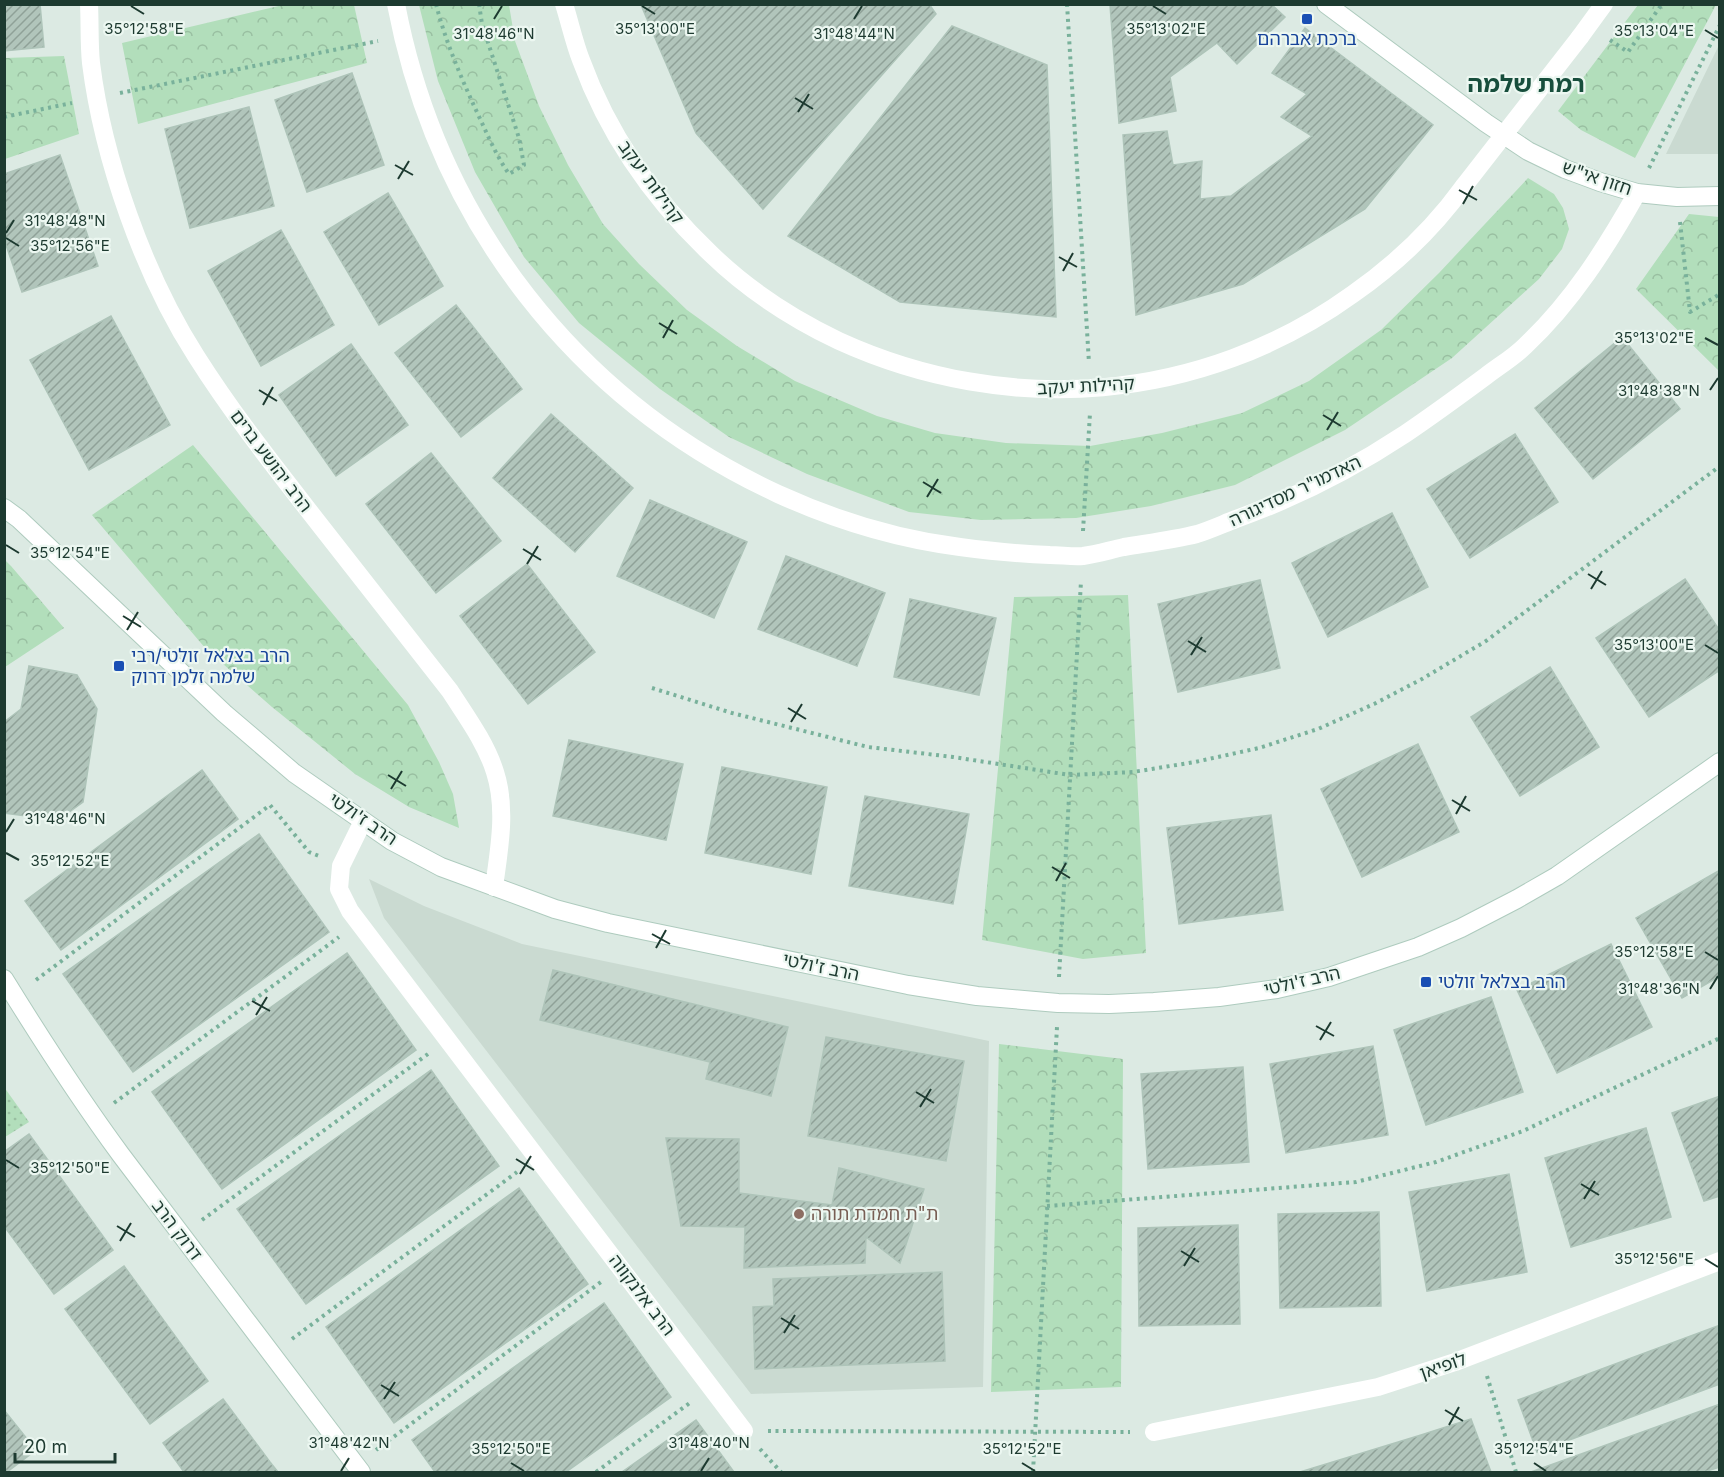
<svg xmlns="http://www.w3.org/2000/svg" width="1724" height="1477" viewBox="0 0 1724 1477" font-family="Inter,'Noto Sans Hebrew',sans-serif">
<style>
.built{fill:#cadad1}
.grass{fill:url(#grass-dots)}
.park{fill:url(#park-crowns)}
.building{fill:url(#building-hatch);stroke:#aec4b9;stroke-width:1.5}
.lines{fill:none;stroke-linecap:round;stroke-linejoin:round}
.secondary-casing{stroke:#aecbbe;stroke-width:20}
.path{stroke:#79b19b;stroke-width:4;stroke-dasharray:3 4.5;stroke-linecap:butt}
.street{stroke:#fff;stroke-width:18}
.secondary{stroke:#fff;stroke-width:18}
.street-bridge{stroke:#fff;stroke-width:18}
.ticks{fill:none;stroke:#1d3a30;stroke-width:2}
.transit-dot{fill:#1a4fb4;stroke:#ecf7f1;stroke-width:2}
.education-dot{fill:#8d6e63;stroke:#ecf7f1;stroke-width:2}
.labels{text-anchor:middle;stroke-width:4.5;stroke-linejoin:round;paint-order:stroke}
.transit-label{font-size:18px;fill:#164399;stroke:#ecf7f1;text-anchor:start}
.street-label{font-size:18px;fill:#1d3a30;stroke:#ecf7f1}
.education-label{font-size:18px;fill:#785e54;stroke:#ecf7f1;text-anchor:start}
.district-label{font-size:24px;font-weight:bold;fill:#174e3c;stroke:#ecf7f1}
.ticks-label{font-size:15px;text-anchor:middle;fill:#1d3a30;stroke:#ecf7f1;stroke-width:4.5;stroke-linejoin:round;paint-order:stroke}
</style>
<defs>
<pattern id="grass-dots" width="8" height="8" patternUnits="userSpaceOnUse" patternTransform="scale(1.5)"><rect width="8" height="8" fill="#b2debb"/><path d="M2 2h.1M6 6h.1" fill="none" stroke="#99bfa1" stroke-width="1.8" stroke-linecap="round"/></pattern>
<pattern id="park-crowns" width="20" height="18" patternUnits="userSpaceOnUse" patternTransform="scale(1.5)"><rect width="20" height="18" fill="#b2debb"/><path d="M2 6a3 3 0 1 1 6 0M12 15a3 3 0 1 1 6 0" fill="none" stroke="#99bfa1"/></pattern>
<pattern id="building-hatch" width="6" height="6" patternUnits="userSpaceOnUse" patternTransform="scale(1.5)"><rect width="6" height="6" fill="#b1c5bb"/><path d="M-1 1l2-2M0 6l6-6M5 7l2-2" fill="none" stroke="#8fa198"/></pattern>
</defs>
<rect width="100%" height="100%" fill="#dceae3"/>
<path class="built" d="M1719 45V154H1666Z
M369 879 424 906 522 944 989 1041 983 1387 751 1394 384 918Z"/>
<path class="grass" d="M4 1087 29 1122 5 1137H4Z"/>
<path class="park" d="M283 5H354L367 63 138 124 122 43Z
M419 5H509L515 41 539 106 568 165 603 224 639 264 687 310 737 346 795 381 877 416 935 433 1006 443 1090 446 1162 433 1242 413 1309 381 1381 330 1439 273 1528 178 1554 194 1563 208 1569 229 1562 249 1539 279 1452 358 1345 430 1235 485 1151 506 1076 518 981 520 909 512 807 474 729 437 660 389 579 323 524 257 475 172 438 81Z
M1638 5H1716L1635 158 1581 130 1558 111Z
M64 56 79 134 5 159V58Z
M1689 214 1719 217V371L1636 289Z
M193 445 408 705 439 762 453 794 459 828 409 807 355 774 272 707 206 649 92 515Z
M5 560 11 566 64 628 5 667Z
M1128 595 1146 953 1083 959 982 940 1014 597Z
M999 1044 1123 1059 1121 1387 991 1392Z"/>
<path class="building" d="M4 4H40L44 47 4 51Z
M929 4 936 14 763 209 696 133 641 5Z
M1112 4H1271L1285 17 1237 64 1217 43 1170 77 1176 111 1119 123 1110 5Z
M952 26 1047 65 1056 317 900 302 788 236Z
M1305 28 1433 125 1365 209 1243 284 1136 315 1123 135 1167 131 1173 165 1202 161 1200 199 1231 196 1312 136 1281 117 1307 94 1272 73Z
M352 73 384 165 307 192 275 100Z
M249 107 274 206 190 228 165 129Z
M60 155 98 266 22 292 4 239V174Z
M388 193 443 286 379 325 324 232Z
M281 230 334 325 261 366 208 271Z
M456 305 522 389 461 437 395 353Z
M111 316 170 425 89 470 30 360Z
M1622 337 1680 409 1593 479 1535 408Z
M351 344 408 425 336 476 279 395Z
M551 414 633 488 575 552 493 478Z
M1515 434 1558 502 1470 558 1427 489Z
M431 453 501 541 436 593 366 504Z
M650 500 747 542 714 618 617 576Z
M1392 513 1428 587 1328 637 1292 563Z
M786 556 885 593 857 666 758 629Z
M527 564 595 652 528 704 460 616Z
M1685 579 1720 631V670L1649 717 1596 638Z
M1260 580 1280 668 1178 692 1158 604Z
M910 599 996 618 979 695 894 677Z
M29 666 77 675 97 709 83 802 58 820 4 813V722L21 709Z
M1550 667 1599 747 1520 796 1471 717Z
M569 740 683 764 666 840 553 816Z
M1418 744 1459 832 1362 877 1321 789Z
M722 767 827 787 811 874 705 853Z
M202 770 238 819 61 950 25 901Z
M865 796 969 814 953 904 849 886Z
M1271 815 1283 910 1179 924 1167 828Z
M259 834 329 932 133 1072 63 974Z
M1720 870V976L1682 998 1636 918Z
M1611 944 1652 1027 1557 1073 1517 990Z
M347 953 416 1050 222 1189 152 1092Z
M553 970 788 1027 771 1096 706 1079 710 1062 540 1020Z
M1491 997 1523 1092 1426 1125 1394 1030Z
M826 1037 964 1061 946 1161 808 1136Z
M1373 1046 1388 1135 1286 1153 1270 1064Z
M1243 1067 1249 1162 1148 1169 1141 1074Z
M431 1070 499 1166 306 1304 237 1209Z
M1720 1096V1196L1704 1201 1672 1113Z
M1646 1128 1671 1217 1571 1247 1545 1158Z
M29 1134 113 1250 54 1294 4 1226V1152Z
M666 1138 739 1139V1193L832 1205 839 1168 924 1189 900 1263 866 1237 865 1263 744 1268 745 1227 681 1226Z
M1509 1174 1527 1272 1427 1291 1409 1192Z
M519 1188 588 1284 394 1423 326 1327Z
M1379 1212 1381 1306 1280 1308 1278 1214Z
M1238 1225 1240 1324 1139 1326 1138 1228Z
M124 1266 208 1381 150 1424 65 1309Z
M942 1272 945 1361 755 1369 753 1307 774 1306 773 1279Z
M604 1303 671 1397 566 1472H435L412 1440Z
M1720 1325V1384L1537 1452 1518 1400Z
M223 1399 270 1462 278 1472H184L163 1443Z
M1720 1404V1467L1704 1472H1531Z
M4 1410 36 1450 7 1472H4Z
M1471 1419 1491 1472H1300L1421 1435Z
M696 1420 734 1472H622Z"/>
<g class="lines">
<defs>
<path id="secondary" d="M1326 4 1486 123 1528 151 1565 169 1600 182 1637 193 1677 197 1720 196
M4 508 19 519 224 713 294 773 392 841 441 867 555 909 608 923 908 985 977 996 1058 1003 1109 1004 1154 1002 1219 997 1277 989 1329 977 1418 947 1461 928 1517 899 1557 876 1720 762
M4 979C41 1039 79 1098 121 1155L361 1472"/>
</defs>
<use href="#secondary" class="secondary-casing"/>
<path class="path" d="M436 4C445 40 460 75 475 108 486 131 495 154 509 174L524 165 519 138 482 24 479 4
M1067 4 1089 363
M1610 40 1628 52 1662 4
M120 93 378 41
M4 117 72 103
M1649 168 1720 25
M1680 222 1690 312 1720 294
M1083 531 1090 413
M652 688 732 713 868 747 953 757 1070 775 1133 772 1195 762 1259 748 1318 729 1374 704 1422 679 1486 641 1720 466
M1059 977 1081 581
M36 980 270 805 309 852 319 856
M114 1103 339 937
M1047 1206 1356 1182 1436 1162 1523 1131 1720 1038
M202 1220 428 1054
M292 1339 517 1172
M1487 1376 1516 1472
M768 1431 1130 1432
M760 1449 781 1472
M376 1450 601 1282
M596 1472 691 1402
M1033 1472 1057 1027"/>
<path class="street" d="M89 4C90 24 89 44 91 63 103 159 144 275 196 356 232 413 274 466 316 520 361 577 405 634 450 691 466 716 486 743 495 772 507 809 499 850 494 887
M396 4C438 223 576 400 778 494 835 520 897 539 960 547 990 551 1020 554 1050 555 1061 555 1073 557 1083 556 1097 554 1110 550 1124 547 1148 543 1173 540 1197 534 1210 530 1223 524 1236 519 1295 498 1352 469 1405 434 1433 415 1459 396 1486 376 1499 366 1514 357 1525 346 1572 302 1606 248 1637 193
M564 4C570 23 574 42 581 60 608 134 654 200 711 254 748 290 793 319 839 341 1008 418 1202 403 1353 294 1396 264 1433 229 1464 186
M1580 37 1604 4
M363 821 341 866 339 889 350 911 744 1431
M1154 1432 1378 1387 1455 1362 1720 1261"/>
<use href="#secondary" class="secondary"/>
<path class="street-bridge" d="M1464 186 1580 37"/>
</g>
<path class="ticks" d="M131 6 144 14M642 6 655 14M1153 6 1166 14M494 19 502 6M854 19 862 6M1705 30 1718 38M795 98 813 109M798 112 809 94M395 165 413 175M398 179 409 161M1459 190 1477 200M1463 204 1473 186M6 233 14 220M6 238 19 246M1059 257 1077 267M1063 271 1073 253M659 323 677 334M663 338 673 320M1705 338 1718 345M259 390 277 401M1710 390 1718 378M263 405 273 387M1323 415 1341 426M1327 430 1338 412M923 482 941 493M927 497 938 479M6 545 19 553M523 549 541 560M527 564 538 546M1588 574 1606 585M1591 589 1602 571M123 616 141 627M127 630 138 612M1188 641 1206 652M1705 645 1718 653M1191 655 1202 637M788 708 806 719M791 722 802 704M388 775 406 786M391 789 402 771M1452 800 1470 811M1456 814 1466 796M6 832 14 819M6 853 19 860M1052 867 1070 878M1056 881 1066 863M652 934 670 944M656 948 666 930M1705 952 1718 960M1710 989 1718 976M252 1001 270 1011M256 1015 267 997M1316 1026 1334 1036M1320 1040 1331 1022M916 1092 934 1103M920 1107 931 1089M516 1159 534 1170M6 1160 19 1168M520 1174 531 1156M1581 1184 1599 1195M1584 1199 1595 1181M117 1226 135 1237M120 1241 131 1223M1181 1251 1199 1262M1705 1259 1718 1267M1184 1266 1195 1248M781 1318 799 1329M784 1333 795 1315M381 1385 399 1396M384 1399 395 1382M1445 1410 1463 1421M1449 1425 1459 1407M511 1463 524 1471M1022 1463 1035 1471M1534 1463 1546 1471M341 1471 349 1458M701 1471 709 1458"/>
<g class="transit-dot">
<rect x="1301" y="13" width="12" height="12" rx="3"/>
<rect x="113" y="660" width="12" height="12" rx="3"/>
<rect x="1420" y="976" width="12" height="12" rx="3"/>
</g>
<circle class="education-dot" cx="799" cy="1214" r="6"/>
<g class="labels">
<g class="transit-label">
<text x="1307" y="45" text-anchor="middle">ברכת אברהם</text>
<text x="131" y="662">הרב בצלאל זולטי/רבי<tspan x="131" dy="21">שלמה זלמן דרוק</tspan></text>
<text x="1438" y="988">הרב בצלאל זולטי</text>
</g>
<g class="street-label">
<text transform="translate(1597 178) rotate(19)" y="6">חזון אי"ש</text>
<text transform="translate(651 182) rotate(54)" y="6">קהילות יעקב</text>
<text transform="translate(1086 386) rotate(-3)" y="6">קהילות יעקב</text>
<text transform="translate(271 461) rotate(53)" y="6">הרב יהושע ברים</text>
<text transform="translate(1295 491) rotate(-25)" y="6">האדמו"ר מסדיגורה</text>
<text transform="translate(363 819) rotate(34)" y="6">הרב ז'ולטי</text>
<text transform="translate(821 967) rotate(12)" y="6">הרב ז'ולטי</text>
<text transform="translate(1302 981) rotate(-13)" y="6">הרב ז'ולטי</text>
<text transform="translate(177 1230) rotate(53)" y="6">דרוק הרב</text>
<text transform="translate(642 1295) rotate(53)" y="6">הרב אלנקווה</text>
<text transform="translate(1443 1366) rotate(-19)" y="6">לופיאן</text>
</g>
<g class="education-label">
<text x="811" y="1220">ת"ת חמדת תורה</text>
</g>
<g class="district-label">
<text x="1526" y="92">רמת שלמה</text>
</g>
</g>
<g class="ticks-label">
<text x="144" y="34">35°12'58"E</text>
<text x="655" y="34">35°13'00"E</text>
<text x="1166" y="34">35°13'02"E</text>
<text x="1654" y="36">35°13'04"E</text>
<text x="854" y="39">31°48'44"N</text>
<text x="494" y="39">31°48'46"N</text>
<text x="65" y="226">31°48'48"N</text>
<text x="70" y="251">35°12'56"E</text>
<text x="1654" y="343">35°13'02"E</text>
<text x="1659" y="396">31°48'38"N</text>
<text x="70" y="558">35°12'54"E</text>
<text x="1654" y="650">35°13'00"E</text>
<text x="65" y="824">31°48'46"N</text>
<text x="70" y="866">35°12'52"E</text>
<text x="1654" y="957">35°12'58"E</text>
<text x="1659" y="994">31°48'36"N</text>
<text x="70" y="1173">35°12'50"E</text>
<text x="1654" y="1264">35°12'56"E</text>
<text x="349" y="1448">31°48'42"N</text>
<text x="709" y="1448">31°48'40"N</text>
<text x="511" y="1454">35°12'50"E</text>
<text x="1022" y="1454">35°12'52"E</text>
<text x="1534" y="1454">35°12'54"E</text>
</g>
<rect width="1724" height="1477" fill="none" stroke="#1d3a30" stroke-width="12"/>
<path d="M15 1453v9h100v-9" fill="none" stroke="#1d3a30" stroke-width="3"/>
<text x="24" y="1453" font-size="18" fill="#1d3a30" stroke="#ecf7f1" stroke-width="4.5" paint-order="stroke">20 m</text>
</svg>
